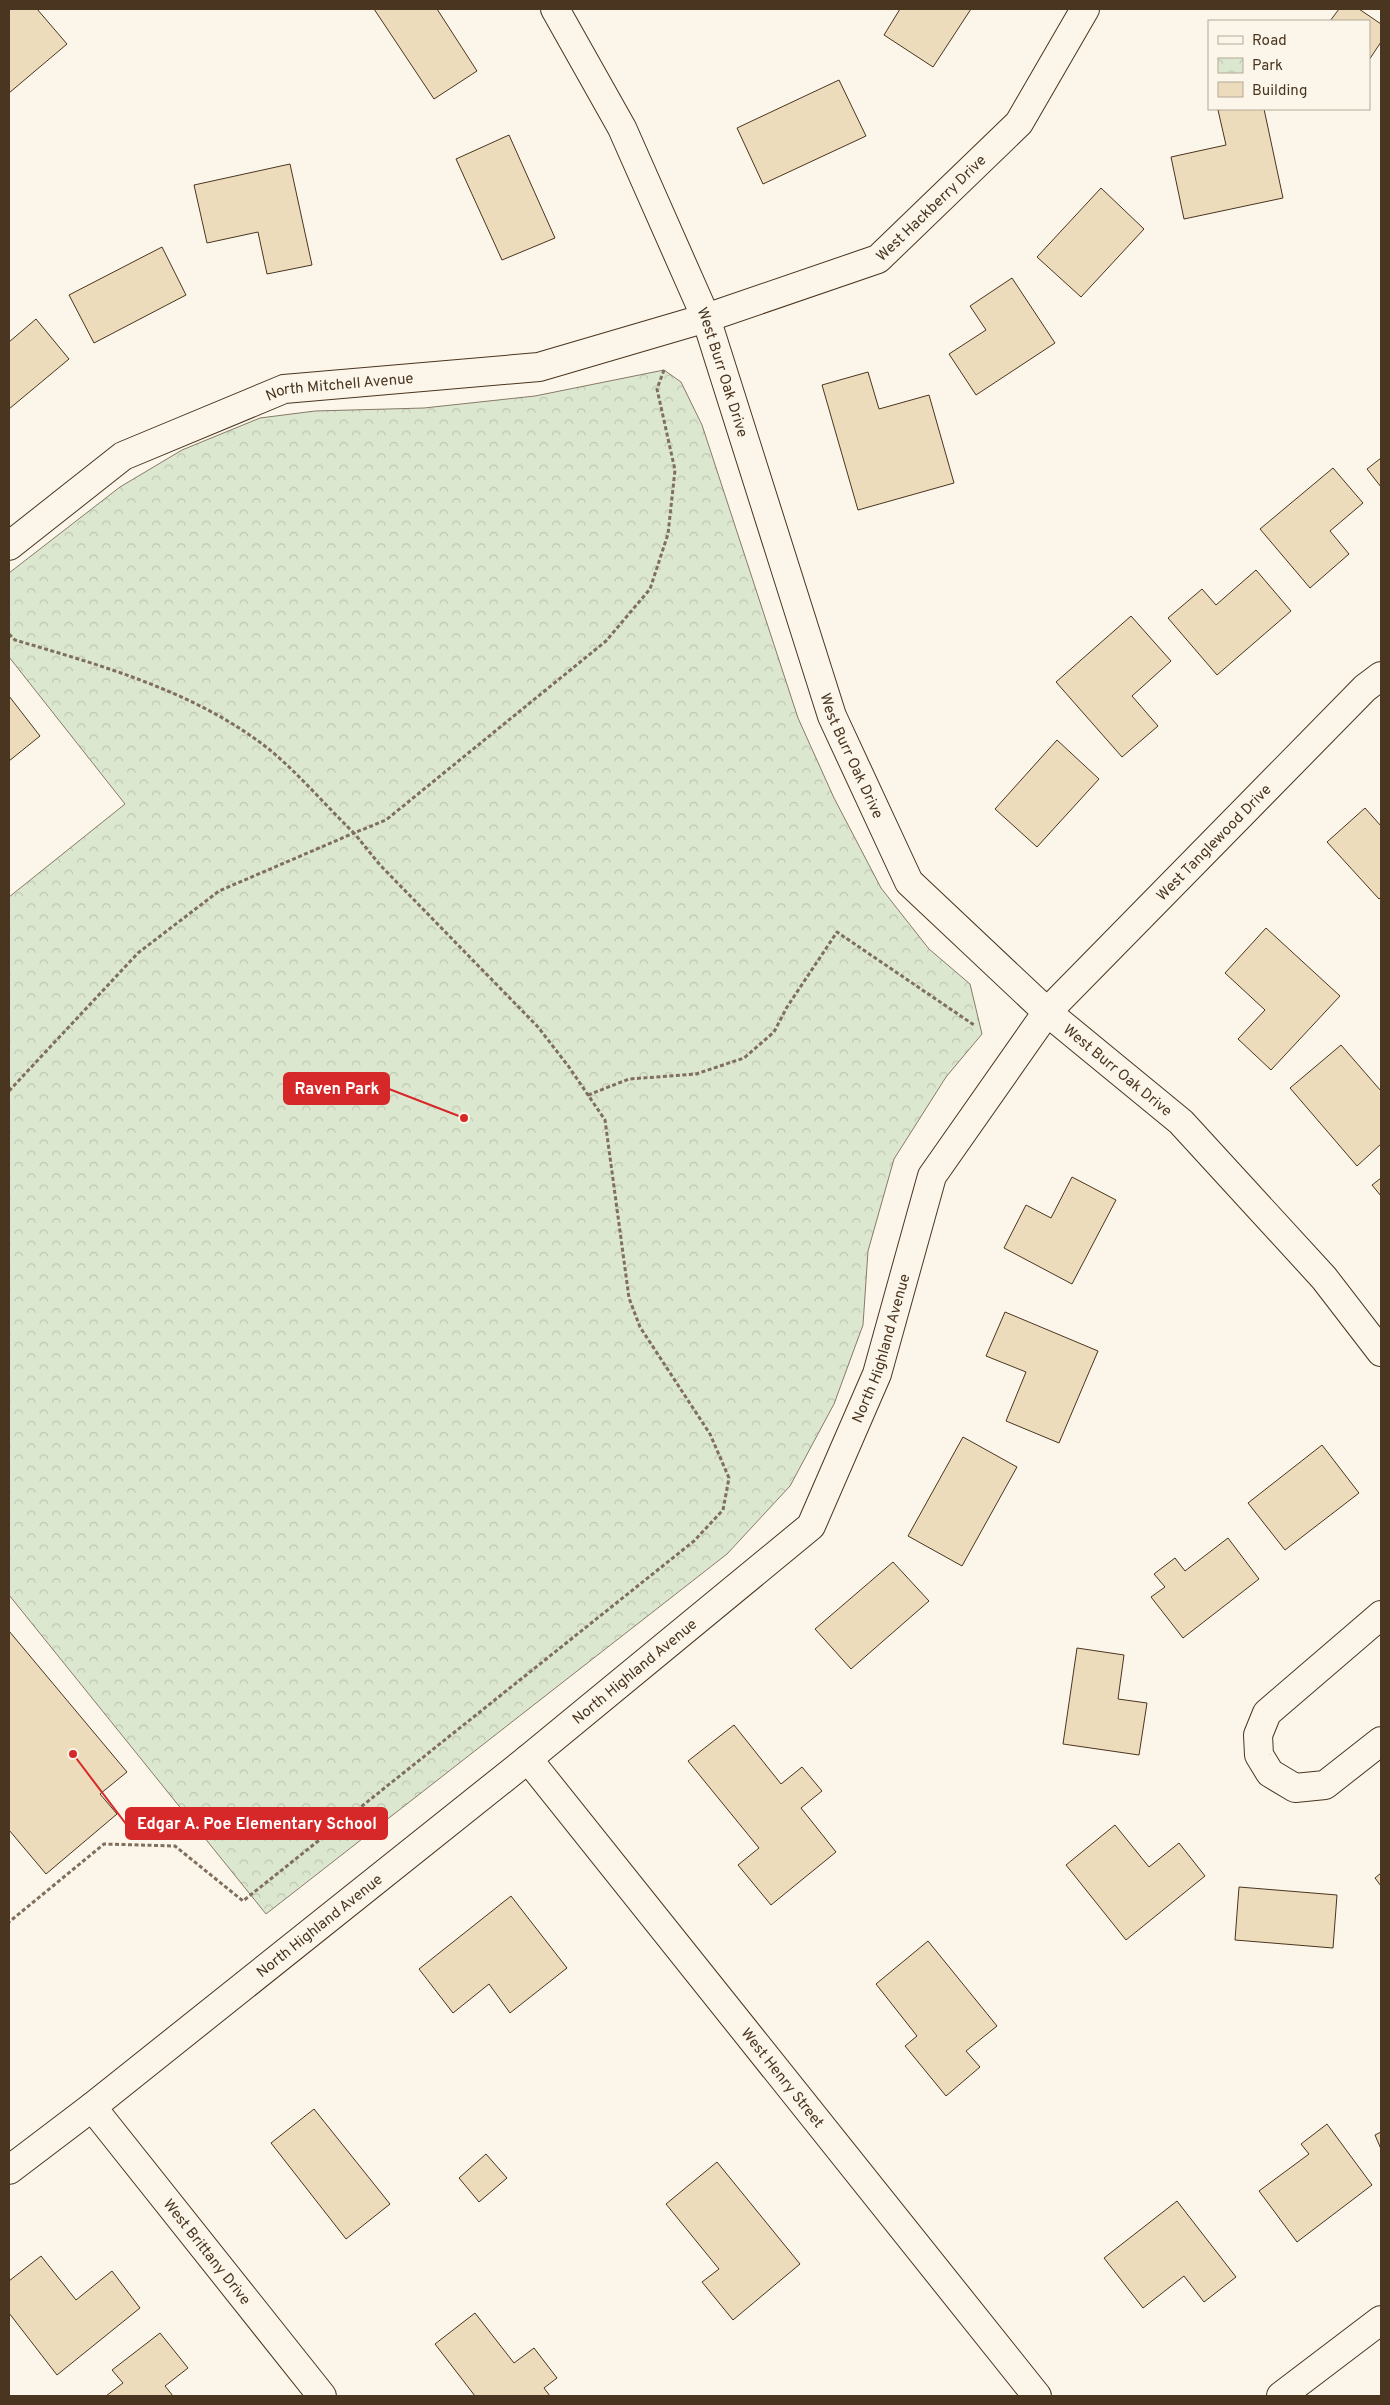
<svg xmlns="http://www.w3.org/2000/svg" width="1390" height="2405" viewBox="0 0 1390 2405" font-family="Overpass,sans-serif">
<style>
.park{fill:url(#park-crowns);stroke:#887966}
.building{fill:#ecdcbc;stroke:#4a3520}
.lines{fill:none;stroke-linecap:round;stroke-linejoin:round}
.minor-casing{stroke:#4a3520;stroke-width:30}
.path{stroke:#7f6f5c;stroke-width:3;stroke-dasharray:4 2.5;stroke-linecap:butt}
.minor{stroke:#fbf6e9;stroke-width:28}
.labels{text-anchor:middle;stroke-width:4;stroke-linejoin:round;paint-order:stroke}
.street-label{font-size:15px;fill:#4a3520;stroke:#fbf6e9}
.leader{fill:none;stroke:#d62828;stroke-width:2}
.callout-dot{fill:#d62828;stroke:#fbf6e9;stroke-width:2}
.callout{fill:#d62828;stroke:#d62828;stroke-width:2}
.callout-label{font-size:16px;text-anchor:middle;font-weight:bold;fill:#fff}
</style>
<defs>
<pattern id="park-crowns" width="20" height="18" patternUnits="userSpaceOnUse" patternTransform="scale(1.25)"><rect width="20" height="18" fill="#dce7d0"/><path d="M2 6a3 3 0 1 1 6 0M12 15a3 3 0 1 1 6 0" fill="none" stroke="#bec7b2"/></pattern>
</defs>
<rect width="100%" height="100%" fill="#fbf6e9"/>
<path class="park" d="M664 370 681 382 702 425 798 718 834 798 881 888 929 949 970 984 982 1034 946 1077 894 1159 868 1251 863 1325 834 1404 790 1486 727 1554 266 1914 9 1595V897L125 804 9 657V573L120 487 182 450 260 418 315 411 424 408 535 396Z"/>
<path class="building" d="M9 9H37L67 44 9 93Z
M374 9H437L477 71 434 99Z
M900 9H971L933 67 884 35Z
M1339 9H1359L1381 24V42L1369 60V21H1330Z
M839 80 866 136 763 184 737 128Z
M1224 109H1264L1283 198 1184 219 1171 157 1226 145 1218 110Z
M509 135 555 238 502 260 456 159Z
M290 164 312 265 267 274 258 232 207 243 194 185Z
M1101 188 1144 229 1081 297 1037 257Z
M162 247 186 295 94 343 69 295Z
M1012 278 1055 343 976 395 949 354 986 330 970 306Z
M36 319 69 359 9 409V342Z
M868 372 879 409 929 395 954 483 858 510 822 385Z
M1381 458V487L1367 469Z
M1333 468 1363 503 1330 531 1349 554 1310 588 1260 529Z
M1256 570 1291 611 1217 675 1168 618 1202 589 1216 605Z
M1131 616 1171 661 1132 696 1158 726 1122 757 1056 682Z
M9 696 40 736 9 761Z
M1057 740 1099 779 1037 847 995 809Z
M1365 808 1381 826V897L1379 899 1327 842Z
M1266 928 1340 996 1271 1070 1238 1039 1265 1010 1225 973Z
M1341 1045 1381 1091V1144L1357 1166 1290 1088Z
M1072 1177 1116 1200 1072 1284 1004 1248 1026 1205 1051 1218Z
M1381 1178V1196L1372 1185Z
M1005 1312 1098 1351 1059 1443 1006 1421 1026 1372 986 1356Z
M963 1437 1017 1467 962 1566 908 1536Z
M1322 1445 1359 1493 1285 1550 1248 1503Z
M1228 1538 1259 1579 1183 1638 1151 1597 1165 1587 1154 1574 1175 1558 1185 1571Z
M893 1562 929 1601 851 1669 815 1629Z
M9 1631 127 1772 100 1794 117 1814 46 1874 9 1830Z
M1077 1648 1124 1655 1118 1699 1147 1703 1139 1755 1063 1744Z
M734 1725 781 1784 802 1767 822 1791 801 1808 836 1852 771 1905 738 1865 759 1848 688 1761Z
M1115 1825 1149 1867 1179 1843 1205 1876 1126 1940 1066 1865Z
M1381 1873V1886L1375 1878Z
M1239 1887 1337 1895 1333 1948 1235 1940Z
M511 1896 567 1968 510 2013 489 1984 453 2013 419 1969Z
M928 1941 997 2026 966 2051 980 2067 946 2096 905 2046 917 2036 876 1984Z
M314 2109 390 2204 346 2239 271 2143Z
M1327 2124 1372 2185 1297 2242 1259 2191 1309 2154 1301 2144Z
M1381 2132V2149L1375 2135Z
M486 2154 507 2178 479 2202 459 2178Z
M717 2162 800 2264 733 2320 702 2282 719 2269 666 2204Z
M1177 2201 1236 2277 1204 2302 1184 2276 1143 2308 1104 2258Z
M41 2256 76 2300 112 2271 140 2308 57 2375 9 2313V2281Z
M475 2313 514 2363 534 2348 557 2378 544 2388 550 2396H475L435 2344Z
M160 2333 188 2368 165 2386 173 2396H106L123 2383 112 2370Z"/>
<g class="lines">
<defs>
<g id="minor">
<path id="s1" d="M555 9 622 128 706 318 832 716 909 882 1047 1012 1181 1122 1324 1278 1381 1352"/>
<path id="s2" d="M9 546 123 456 284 389 539 367 706 318 878 259 1019 123 1085 9"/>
<path d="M1381 1615 1267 1713 1258 1735 1259 1755 1270 1773 1295 1788 1325 1785 1381 1741"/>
<path id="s3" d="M528 1759 1037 2396"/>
<path id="s4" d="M92 2107 322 2396"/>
<path id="s5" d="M9 2170 92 2107 528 1759 811 1526 877 1374 932 1176 1047 1012 1365 688 1381 676"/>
<path d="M1281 2396 1381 2320"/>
</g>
</defs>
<use href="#minor" class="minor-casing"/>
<path class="path" d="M9 634 15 640C103 666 197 692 270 750 300 775 326 806 354 833L386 820 606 641 650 589 668 534 675 470 657 389 664 370
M9 1091 138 953 219 891 354 833 380 865 538 1027 569 1067 605 1120 629 1298 640 1327 710 1434 729 1478 723 1510 694 1541 243 1901 175 1846 104 1844 9 1922
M588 1095 629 1079 696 1074 744 1058 774 1032 787 1007 837 932 974 1025"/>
<use href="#minor" class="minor"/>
</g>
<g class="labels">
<g class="street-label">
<text dy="5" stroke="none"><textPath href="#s2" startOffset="1005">West Hackberry Drive</textPath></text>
<text dy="5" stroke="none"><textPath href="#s1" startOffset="401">West Burr Oak Drive</textPath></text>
<text dy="5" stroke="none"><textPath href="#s2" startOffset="375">North Mitchell Avenue</textPath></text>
<text dy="5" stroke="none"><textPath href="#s1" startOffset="806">West Burr Oak Drive</textPath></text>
<text dy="5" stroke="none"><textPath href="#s5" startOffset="1838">West Tanglewood Drive</textPath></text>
<text dy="5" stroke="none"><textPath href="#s1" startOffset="1226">West Burr Oak Drive</textPath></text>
<text dy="5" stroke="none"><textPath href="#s5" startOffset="1220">North Highland Avenue</textPath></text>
<text dy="5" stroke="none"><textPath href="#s5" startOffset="800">North Highland Avenue</textPath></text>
<text dy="5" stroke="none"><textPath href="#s5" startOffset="395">North Highland Avenue</textPath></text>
<text dy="5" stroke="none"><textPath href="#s3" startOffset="408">West Henry Street</textPath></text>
<text dy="5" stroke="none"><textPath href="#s4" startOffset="185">West Brittany Drive</textPath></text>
</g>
</g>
<path class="leader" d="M464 1118L389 1089M73 1754L126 1824"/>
<g class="callout-dot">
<circle cx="464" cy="1118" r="5"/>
<circle cx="73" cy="1754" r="5"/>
</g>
<g class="callout">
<rect x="284" y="1073" width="105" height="31" rx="5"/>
<rect x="126" y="1808" width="261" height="31" rx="5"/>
</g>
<g class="callout-label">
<text x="337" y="1094">Raven Park</text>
<text x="257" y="1829">Edgar A. Poe Elementary School</text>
</g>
<rect width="1390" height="2405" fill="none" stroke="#4a3520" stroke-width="20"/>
<rect x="1208" y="20" width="162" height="90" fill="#fbf6e9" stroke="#b4a999"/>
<rect x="1218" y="36" width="25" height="8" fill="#fbf6e9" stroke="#b4a999"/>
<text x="1252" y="45" font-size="15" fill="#4a3520">Road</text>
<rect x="1218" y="58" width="25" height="15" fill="url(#park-crowns)" stroke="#b4a999"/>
<text x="1252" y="70" font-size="15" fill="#4a3520">Park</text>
<rect x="1218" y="82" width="25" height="15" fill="#ecdcbc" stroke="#b4a999"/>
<text x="1252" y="95" font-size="15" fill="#4a3520">Building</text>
</svg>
